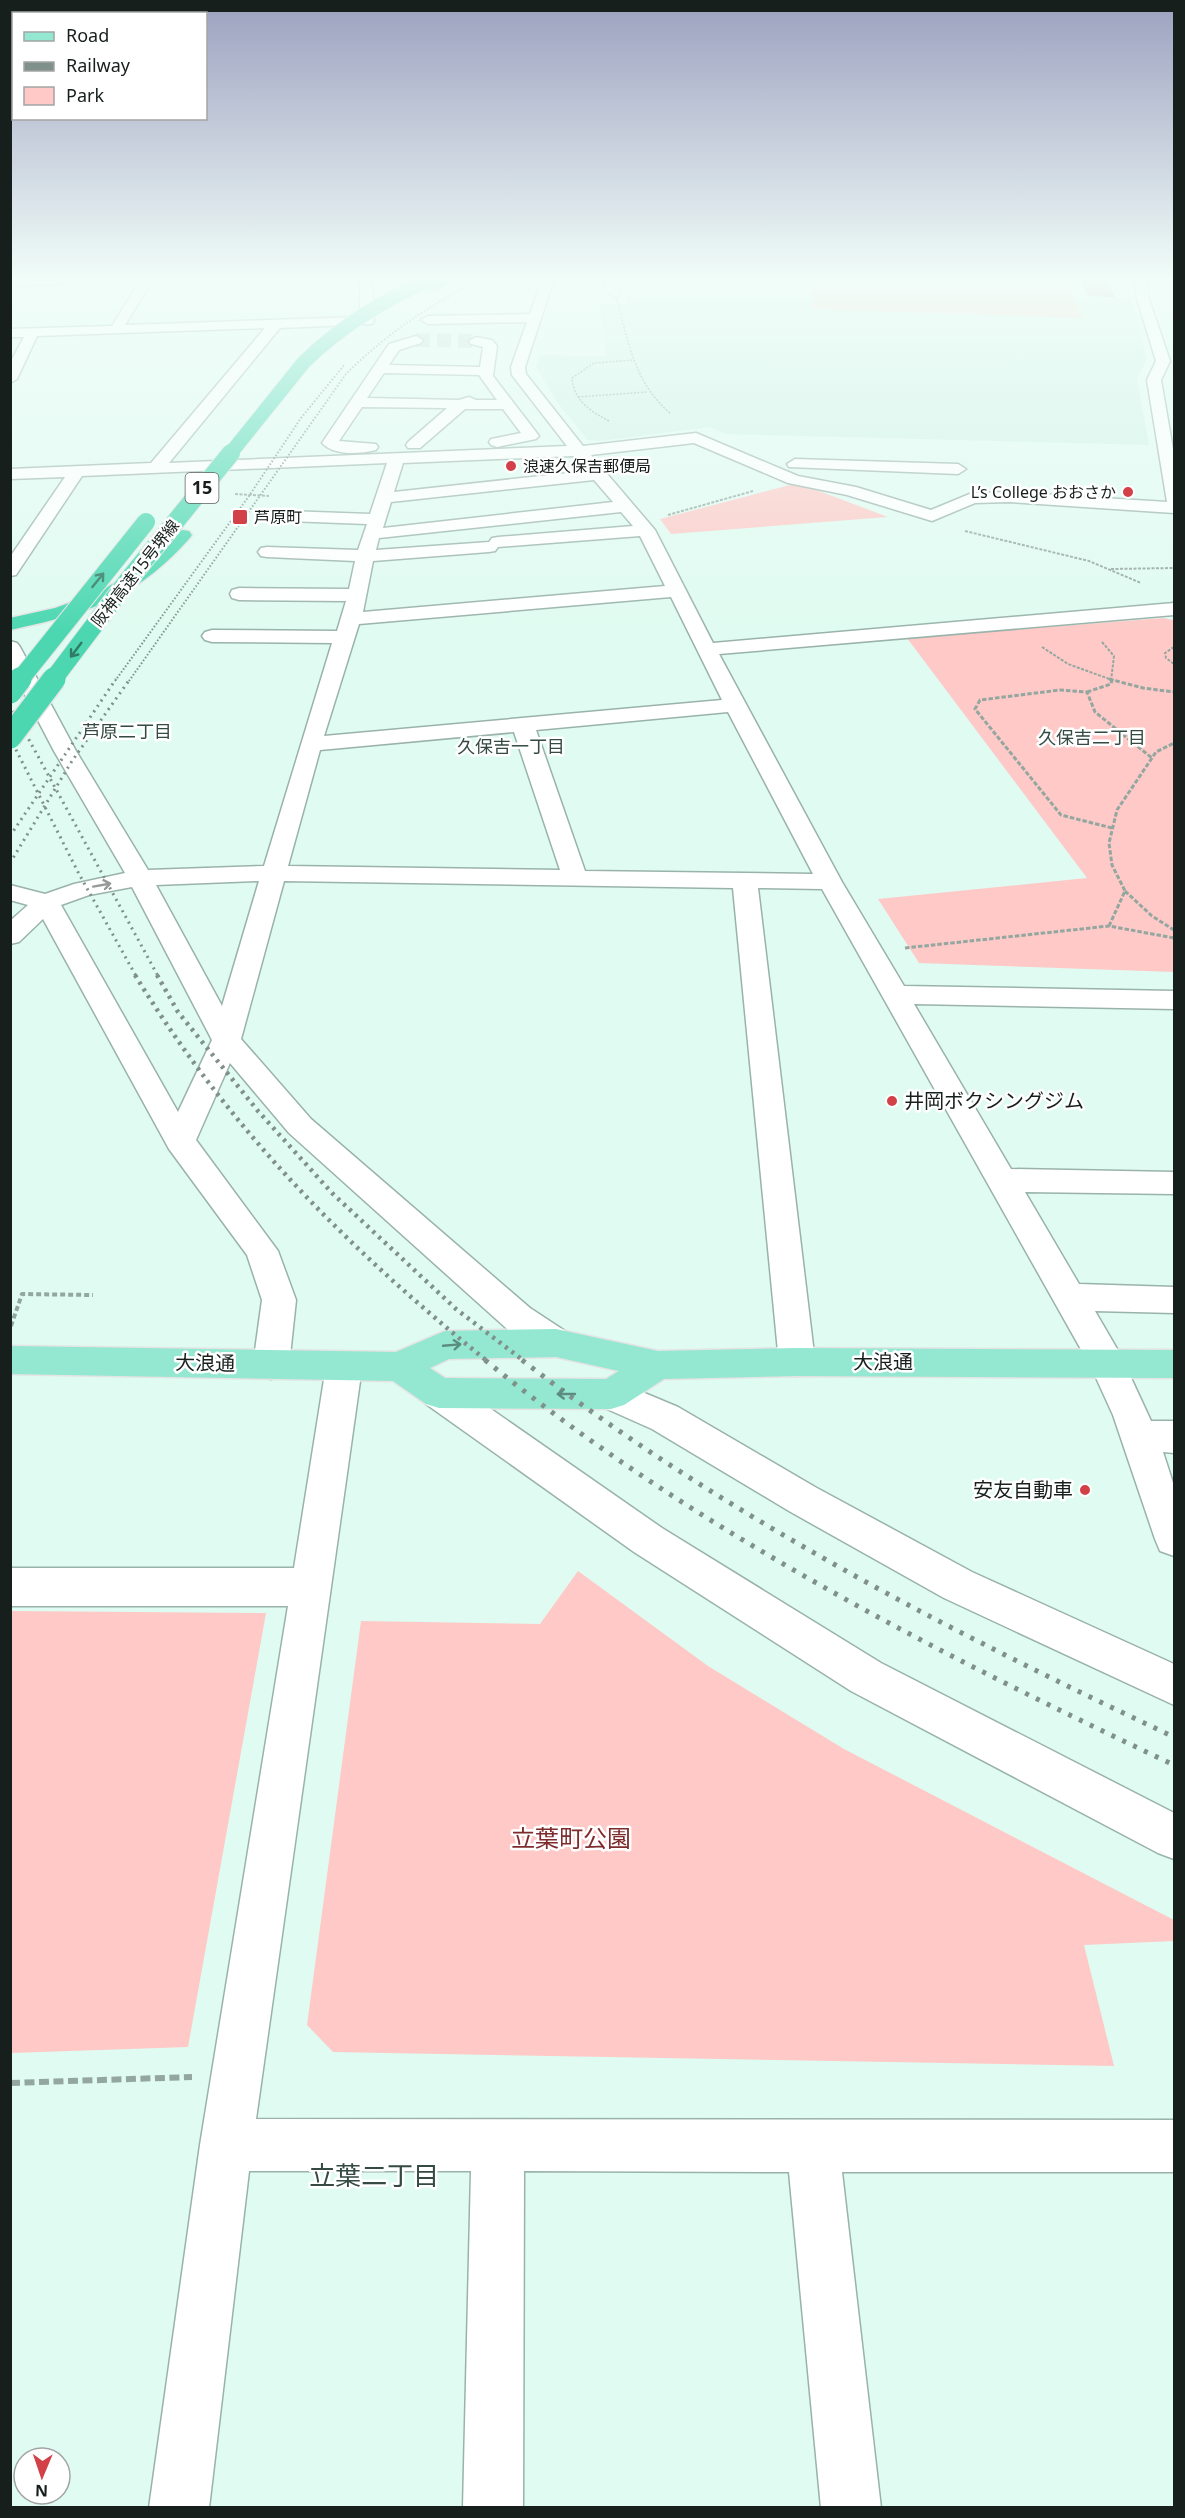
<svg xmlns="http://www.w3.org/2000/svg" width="1185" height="2518" viewBox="0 0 1185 2518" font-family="'Noto Sans','Noto Sans JP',sans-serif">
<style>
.built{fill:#cef2e5}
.green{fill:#fec9c6}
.water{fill:#ca8582}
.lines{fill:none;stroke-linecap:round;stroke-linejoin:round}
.minor-tunnel{stroke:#c2dad1;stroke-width:14;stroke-dasharray:14 7;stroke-linecap:butt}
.minor-casing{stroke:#9ab3aa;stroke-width:3}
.major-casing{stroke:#e3e4e4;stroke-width:3}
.highway-casing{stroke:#e3e4e4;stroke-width:3}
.path-far4{stroke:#93a7a0;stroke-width:1.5;stroke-dasharray:2 1.5;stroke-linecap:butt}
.path-far3{stroke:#93a7a0;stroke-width:2;stroke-dasharray:3 1.5;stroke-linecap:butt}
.path-far2{stroke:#93a7a0;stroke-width:3;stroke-dasharray:4.5 2;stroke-linecap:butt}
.path-far1{stroke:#93a7a0;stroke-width:4;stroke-dasharray:5 3;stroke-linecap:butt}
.path{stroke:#93a7a0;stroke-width:6;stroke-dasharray:10 4.5;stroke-linecap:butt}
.minor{fill:#fff;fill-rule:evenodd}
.major{fill:#94e7d0;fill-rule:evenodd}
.highway{fill:#4cd7b1;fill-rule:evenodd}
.rail-far3{stroke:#7f918a;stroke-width:2;stroke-dasharray:1.5 2;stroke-linecap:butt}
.rail-far2{stroke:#7f918a;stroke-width:3;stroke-dasharray:2 4.5;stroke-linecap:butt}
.rail-far1{stroke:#7f918a;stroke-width:4.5;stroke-dasharray:3 5;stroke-linecap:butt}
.rail{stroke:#7f918a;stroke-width:5;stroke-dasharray:4 8;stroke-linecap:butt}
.highway-bridge-far2-casing{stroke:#e3e4e4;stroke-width:16;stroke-linecap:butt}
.highway-bridge-far1-casing{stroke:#e3e4e4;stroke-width:20;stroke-linecap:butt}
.highway-bridge-casing{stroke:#e3e4e4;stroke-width:26;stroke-linecap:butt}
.highway-bridge-far2{stroke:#4cd7b1;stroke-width:14}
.highway-bridge-far1{stroke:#4cd7b1;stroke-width:18}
.highway-bridge{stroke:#4cd7b1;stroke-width:23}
.oneway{stroke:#317b66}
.oneway2{stroke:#969a99}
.oneway3{stroke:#5b8d7f}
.poi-dot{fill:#d14147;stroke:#fff;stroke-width:2}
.labels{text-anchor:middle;stroke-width:5;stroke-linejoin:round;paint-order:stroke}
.far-poi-label{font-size:16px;fill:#161f1c;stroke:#fff;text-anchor:start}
.far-street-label{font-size:16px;fill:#161f1c;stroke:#fff}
.shield{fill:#fff;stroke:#5c6260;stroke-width:1.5}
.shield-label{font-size:18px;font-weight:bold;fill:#161f1c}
.far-neighbourhood-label{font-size:18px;fill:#344a42;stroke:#fff}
.poi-label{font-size:20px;fill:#161f1c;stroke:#fff;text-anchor:start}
.street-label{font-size:20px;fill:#161f1c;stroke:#fff}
.near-park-label{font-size:24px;fill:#7e2b2d;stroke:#fff}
.near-neighbourhood-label{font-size:26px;fill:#344a42;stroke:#fff}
</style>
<rect width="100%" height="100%" fill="#e0fbf1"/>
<path class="built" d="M623 279H1126L1147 358 1137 380 1149 445 726 434 710 427 600 441 588 440 557 402 536 367 539 355 607 356 599 304H627Z"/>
<path class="green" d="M812 279H1067L1083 318 811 309Z
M794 484 811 488 888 517 671 534 660 519Z
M1163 618 1174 620V972L919 963 878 899 1087 878 907 638Z
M578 1571 708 1666 844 1749 1174 1920V1941L1084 1945 1114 2066 333 2052 307 2025 361 1621 540 1624Z
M10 1611 266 1613 188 2047 11 2053Z"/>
<path class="water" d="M1081 281H1107L1115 297 1088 296Z"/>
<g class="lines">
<path class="minor-tunnel" d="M416 340 476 341"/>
<defs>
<path id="minor" d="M10 279H77L71 283 10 286Z
M141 279H153L125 325 360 317V279H372L374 321 372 324 280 328 169 463 567 446 512 375 511 367 527 322 428 324 421 320 428 316 530 314 542 279H554L525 367 526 374 583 446 696 433 798 476 856 487 931 510 972 493 1009 492 1167 502 1147 380 1156 361 1137 299 1134 279H1146L1149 299 1170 361 1161 380 1174 455V513L1009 502 975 503 932 521 847 495 788 483 694 443 591 455 655 530 713 643 1174 603V615L719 654 842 882 904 986 1174 991V1009L914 1004 1011 1169 1174 1172V1194L1025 1192 1079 1284 1174 1287V1313L1095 1311 1120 1354 1151 1421H1174V1453L1163 1452 1174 1486V1556L1160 1551 1155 1539 1113 1415 1092 1369 822 889 758 888 815 1362 809 1372 797 1376 785 1372 779 1362 733 888 284 881 241 1039 311 1119 530 1308 568 1333 573 1343 568 1353C544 1361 525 1341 506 1328L289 1133 230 1063 196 1140 278 1251 296 1300 289 1365 283 1375 271 1379 259 1375 253 1365 262 1300 247 1255 169 1149 43 919 19 942 10 944V921L28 905 10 900V885L45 894 74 884 125 873 54 751 10 667V641L17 643 20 647 76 751 148 870 264 866 332 643 212 642 205 640 202 636 205 632 212 630 337 631 346 601 239 600 232 598 230 594 232 590 239 588 349 589 355 561 267 557 261 556 258 552 261 548 267 547 358 550 367 524 287 521 281 520 278 516 281 512 287 511 370 514 387 463 82 476 16 575 10 576V557L65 477 10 479V469L151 463 265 328 37 336 17 379 10 383V363L24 337H10V329L112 326ZM574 456 587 471 394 492 403 463ZM594 480 613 502 383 528 391 502ZM621 512 633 526 498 537 492 538 489 542 376 550 379 538ZM640 536 665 586 363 612 373 561 489 552 495 551 498 547ZM671 597 722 700 324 736 359 624ZM728 712 813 874 585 871 536 730ZM514 732 560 870 288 866 320 750ZM259 881 222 1006 156 885ZM132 887 212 1040 178 1112 61 905 89 895Z
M416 336 423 340 421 343 399 350 389 365 480 367 483 347 471 344 469 341 476 337 492 340 497 346 493 376 539 436 536 439 497 447 491 445 489 442 491 439 521 433 503 409H465L420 448H408L406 445 408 442 447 408 362 407 339 441 376 444 378 447 376 450C360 454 334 456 322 443L389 344ZM384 373 479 375 497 400H476L469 397 459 400 367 398Z
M795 459 958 464 966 469 958 474 789 467 787 464Z
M344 1353 356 1357 362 1367 256 2119 1174 2120V2172H842L881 2508H821L789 2172 524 2171 523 2508H463L471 2171H249L209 2508H149L200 2145 288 1606H10V1568H294L326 1367 332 1357Z
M439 1378 452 1382 662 1528 881 1663 1174 1813V1859L1158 1853 851 1691 634 1552 426 1404 421 1393 426 1382Z
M611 1379 678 1407 815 1487 972 1572 1174 1664V1705L944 1598 789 1511 652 1429 598 1405 593 1394 598 1383Z"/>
<path id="major" d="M10 279H18L10 285Z
M556 1329 658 1351 797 1348 1174 1350V1378L797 1376 664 1379 624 1405 611 1409 439 1408 426 1404 393 1381 10 1374V1346L396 1352 445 1331ZM556 1357 619 1371 606 1379 445 1378 430 1368 449 1359Z"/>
<path id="highway" d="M440 279H456L436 291H428L426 288Z
M183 530 189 531 192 535 189 539C134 600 88 613 10 630V618L55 608 99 592 139 568 177 531Z"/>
</defs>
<use href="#minor" class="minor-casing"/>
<use href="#major" class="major-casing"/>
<use href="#highway" class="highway-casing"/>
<path class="path-far4" d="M604 279 605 292 617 299
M618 279 620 291 617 299C628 342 635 384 671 414
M578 397 647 392
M609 421C590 411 574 401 572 378L594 363 634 360"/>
<path class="path-far3" d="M235 494 269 496
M668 515 753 491
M965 531 1089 561 1141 583
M1111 569 1174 568
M1102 642 1114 656 1111 681
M1042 647 1068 664 1115 681
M1174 647 1165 653 1166 658 1174 664"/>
<path class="path-far2" d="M1109 679 1143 688 1174 692
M1087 692 1111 684 1112 679
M1112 828 1061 815 975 709 980 700 1060 690 1087 692 1095 712 1152 758
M1125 891 1152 916 1174 930
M1109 926 1125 891 1112 865 1109 843 1117 810 1156 752 1174 743
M905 948 1109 926 1174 938"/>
<path class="path-far1" d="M11 1326 22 1294 93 1295"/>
<path class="path" d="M10 2083 192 2077"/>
<use href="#minor" class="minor"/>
<use href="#major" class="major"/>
<use href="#highway" class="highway"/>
<path class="rail-far3" d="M115 681 249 496 301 418 345 364
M129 681 346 374C386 334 431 304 481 279"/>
<path class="rail-far2" d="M10 705 158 976
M10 738 79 874 136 976
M10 836 116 679
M10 863 72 761 130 679"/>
<path class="rail-far1" d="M135 975C230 1130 346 1247 487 1361
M157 975 178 1012 258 1111 332 1193 456 1309 524 1361"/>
<path class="rail" d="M485 1360C692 1529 933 1651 1174 1765
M522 1360C721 1514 947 1630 1174 1737"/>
<defs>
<path id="highway-bridge-far2" d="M230 454 304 362C341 326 383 300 431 279"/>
<path id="highway-bridge-far1" d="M19 681 146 522
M52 681 129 579 231 453"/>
<path id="highway-bridge" d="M10 692 20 679
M10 737 54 679"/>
</defs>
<use href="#highway-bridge-far2" class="highway-bridge-far2-casing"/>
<use href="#highway-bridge-far1" class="highway-bridge-far1-casing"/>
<use href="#highway-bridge" class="highway-bridge-casing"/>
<use href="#highway-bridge-far2" class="highway-bridge-far2"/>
<use href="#highway-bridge-far1" class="highway-bridge-far1"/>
<use href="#highway-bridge" class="highway-bridge"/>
</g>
<defs><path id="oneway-shaft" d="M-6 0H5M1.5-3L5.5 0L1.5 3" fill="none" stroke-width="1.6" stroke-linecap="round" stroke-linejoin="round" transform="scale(1.5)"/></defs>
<g class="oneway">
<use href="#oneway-shaft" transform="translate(98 580) rotate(-51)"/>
<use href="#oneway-shaft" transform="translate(76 650) rotate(127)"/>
</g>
<use class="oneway2" href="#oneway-shaft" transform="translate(102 885) rotate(-10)"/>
<g class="oneway3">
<use href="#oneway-shaft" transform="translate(452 1345) rotate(-5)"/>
<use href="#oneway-shaft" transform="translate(566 1394) rotate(-180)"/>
</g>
<linearGradient id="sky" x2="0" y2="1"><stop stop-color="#9ca1bf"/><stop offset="0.44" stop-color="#f1fdf9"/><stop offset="1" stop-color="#f1fdf9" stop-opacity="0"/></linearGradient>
<rect width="1185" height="632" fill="url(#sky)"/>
<g class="poi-dot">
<circle cx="511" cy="466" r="6"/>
<circle cx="1128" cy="492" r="6"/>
<rect x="232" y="509" width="16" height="16" rx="3"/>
<circle cx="892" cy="1101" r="6"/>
<circle cx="1085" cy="1490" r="6"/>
</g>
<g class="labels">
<g class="far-poi-label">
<text x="523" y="472">浪速久保吉郵便局</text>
<text x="1116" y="498" text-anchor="end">L’s College おおさか</text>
<text x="254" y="523">芦原町</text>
</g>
<g class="far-street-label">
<text transform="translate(135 573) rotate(-52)" y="6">阪神高速15号堺線</text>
</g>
<rect class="shield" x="185.5" y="473" width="33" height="30" rx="4.5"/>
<g class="shield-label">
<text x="202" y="494">15</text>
</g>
<g class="far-neighbourhood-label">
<text x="127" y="738">芦原二丁目</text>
<text x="1092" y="744">久保吉二丁目</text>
<text x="511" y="753">久保吉一丁目</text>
</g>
<g class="poi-label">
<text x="904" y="1108">井岡ボクシングジム</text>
<text x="1073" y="1497" text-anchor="end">安友自動車</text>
</g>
<g class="street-label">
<text x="883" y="1369">大浪通</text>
<text transform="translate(205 1363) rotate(1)" y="7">大浪通</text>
</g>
<g class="near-park-label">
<text x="571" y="1847">立葉町公園</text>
</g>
<g class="near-neighbourhood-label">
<text x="374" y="2185">立葉二丁目</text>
</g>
</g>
<rect width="1185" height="2518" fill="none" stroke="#161f1c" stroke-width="24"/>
<rect x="12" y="12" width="195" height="108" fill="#ffffff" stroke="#a2a5a4" stroke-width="1.5"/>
<rect x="24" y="32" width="30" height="9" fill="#94e7d0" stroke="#a2a5a4" stroke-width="1.5"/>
<text x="66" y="42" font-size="18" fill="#161f1c">Road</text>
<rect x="24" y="62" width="30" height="9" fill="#7f918a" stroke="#a2a5a4" stroke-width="1.5"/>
<text x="66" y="72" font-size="18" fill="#161f1c">Railway</text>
<rect x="24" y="87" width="30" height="18" fill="#fec9c6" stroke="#a2a5a4" stroke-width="1.5"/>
<text x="66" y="102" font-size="18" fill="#161f1c">Park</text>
<g transform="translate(42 2476) rotate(182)"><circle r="28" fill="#ffffff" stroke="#a2a5a4" stroke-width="1.5"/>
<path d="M0-4.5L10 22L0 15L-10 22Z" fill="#d14147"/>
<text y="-9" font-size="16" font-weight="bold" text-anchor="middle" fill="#161f1c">N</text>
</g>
</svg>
